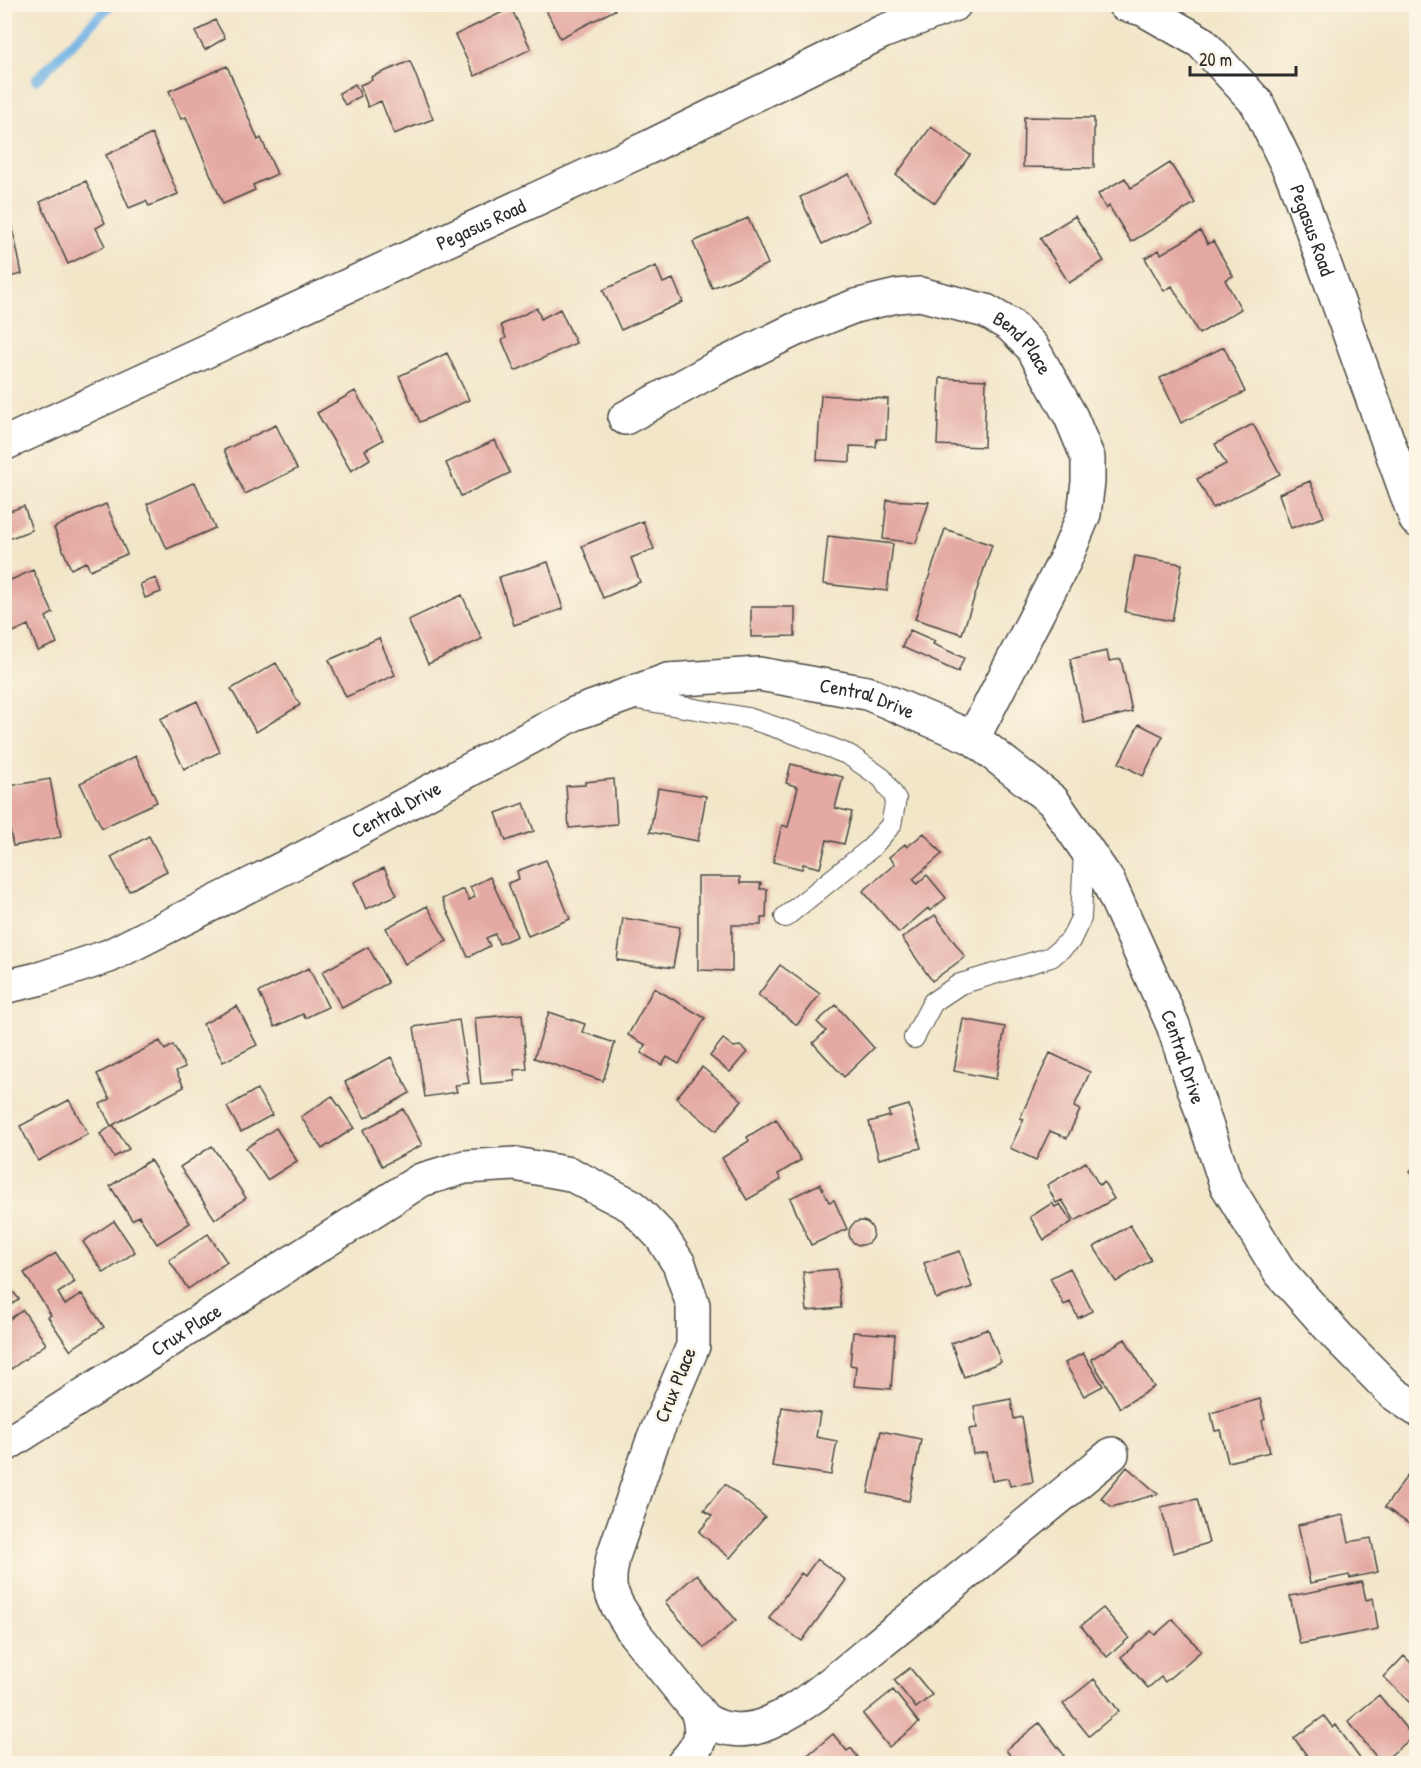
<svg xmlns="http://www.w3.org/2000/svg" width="1421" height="1768" viewBox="0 0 1421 1768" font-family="'Patrick Hand',sans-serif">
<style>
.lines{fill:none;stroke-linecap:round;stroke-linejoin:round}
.stream{stroke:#71b2e5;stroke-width:10}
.building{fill:#e3a9a2}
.service-casing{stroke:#494743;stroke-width:22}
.minor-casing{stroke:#494743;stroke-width:36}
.service{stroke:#fff;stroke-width:20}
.minor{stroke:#fff;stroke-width:33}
.labels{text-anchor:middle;stroke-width:5;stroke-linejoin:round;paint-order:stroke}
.street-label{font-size:20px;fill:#2b2b2b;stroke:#fcf5e5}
</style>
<rect width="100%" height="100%" fill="#fcf5e5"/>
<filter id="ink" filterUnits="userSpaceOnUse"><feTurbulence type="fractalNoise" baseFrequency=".0167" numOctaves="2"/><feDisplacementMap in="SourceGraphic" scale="12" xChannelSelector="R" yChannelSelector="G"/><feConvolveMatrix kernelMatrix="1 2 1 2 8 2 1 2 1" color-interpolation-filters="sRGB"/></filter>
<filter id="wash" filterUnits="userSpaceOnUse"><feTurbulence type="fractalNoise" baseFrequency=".008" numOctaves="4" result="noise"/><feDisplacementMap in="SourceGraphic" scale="24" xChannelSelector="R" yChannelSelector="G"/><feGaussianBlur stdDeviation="1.35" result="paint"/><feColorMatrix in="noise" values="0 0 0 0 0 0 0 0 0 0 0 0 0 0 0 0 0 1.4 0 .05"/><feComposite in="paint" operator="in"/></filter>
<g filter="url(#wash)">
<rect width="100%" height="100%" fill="#f2e6c9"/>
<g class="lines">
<path class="stream" d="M36 80 111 4"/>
</g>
<g id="blocks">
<path class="building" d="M543 4H612L615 10 560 38Z
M511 8 531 49 475 76 455 35Z
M215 20 225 38 205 50 195 32Z
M410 61 433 119 394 134 381 101 368 107 360 85 372 80 371 77Z
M227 66 258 140 261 138 277 174 253 185 255 190 223 204 186 117 181 119 169 91Z
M355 84 361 96 345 105 339 93Z
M1024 117 1094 118V168L1023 167Z
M931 127 970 155 935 203 896 175Z
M152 134 178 194 149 206 146 201 129 208 106 155Z
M1170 163 1195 203 1131 242 1109 206 1106 209 1098 194 1125 178 1131 188Z
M849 174 871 221 822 244 800 197Z
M86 181 105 223 96 228 105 246 68 264 40 202Z
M10 215 22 274 4 278V217Z
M1075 216 1104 261 1069 283 1040 238Z
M748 218 768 264 712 288 693 242Z
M1200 231 1208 244 1213 241 1233 276 1225 280 1241 309 1199 334 1172 286 1164 291 1145 258 1159 250 1161 254Z
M656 266 663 283 673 279 683 302 621 330 603 290Z
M537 308 541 319 560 309 576 343 515 371 502 340 506 338 501 325Z
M1224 347 1245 392 1181 423 1160 378Z
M447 353 469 400 420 422 399 376Z
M940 378 986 380 984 447 937 445Z
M355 391 383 440 365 450 370 459 351 471 317 413Z
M821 395 888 399 886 439H877L876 447 850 446V462L817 460Z
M1253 424 1280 474 1213 508 1197 479 1226 464 1215 444Z
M276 425 297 469 245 494 224 450Z
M495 440 510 473 461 496 446 463Z
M1310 481 1324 517 1291 528 1279 494Z
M195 482 215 528 167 549 147 504Z
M887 500 929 502 916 543 883 539Z
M106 504 127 554 90 570 86 562 71 569 54 528 69 520Z
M24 506 32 530 8 539 4 527V513Z
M643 521 654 549 631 558 640 582 603 598 582 546Z
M945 529 992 545 962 634 915 619Z
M828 536 893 544 887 591 823 584Z
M1135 556 1182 564 1172 621 1125 612Z
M548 562 563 609 514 625 499 577Z
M33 570 53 613 46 617 57 643 38 651 28 625 7 635 4 629V583Z
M156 578 161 592 145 598 140 584Z
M462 595 482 639 428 664 408 620Z
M751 607H795V636L751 637Z
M910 630 935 641 933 644 964 658 958 672 902 647Z
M379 638 395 675 346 697 329 660Z
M1107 651 1109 661 1121 659 1132 712 1084 723 1070 659Z
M276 663 300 705 256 732 231 689Z
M197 701 220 752 184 769 160 719Z
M1139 724 1163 736 1143 776 1119 763Z
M136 756 157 802 102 828 80 783Z
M791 764 843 777 835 808 852 812 844 844 827 840 820 868 803 864 802 869 773 862 782 825 788 827 798 787 786 783Z
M50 779 61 837 13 846 9 825 4 826V787Z
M614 779 617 824 569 828 566 786 585 785V782Z
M658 788 706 796 698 841 650 832Z
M524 803 534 831 506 841 496 813Z
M924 833 942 854 913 879 917 884 927 875 946 898 930 911 928 908 899 933 863 891 895 864 889 857 905 844 907 847Z
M149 836 167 871 129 891 111 857Z
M546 860 570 919 528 936 508 883 519 879 517 871Z
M384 868 397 895 366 909 354 882Z
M490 877 517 936 499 944 495 934 486 938 490 946 468 957 442 899 463 889 469 900 475 897 470 887Z
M698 877H740V883H761L760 889H767L766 918H761V925H732V971L698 970Z
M427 906 447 941 405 964 386 928Z
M935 915 965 957 932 981 902 938Z
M623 918 680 927 673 968 617 960Z
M368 947 388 983 342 1008 322 972Z
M780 965 820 994 797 1025 758 995Z
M309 968 328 1007 305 1018 303 1014 275 1027 259 992Z
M654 988 705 1018 679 1064 667 1057 662 1065 641 1053 646 1045 628 1035Z
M836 1005 874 1048 844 1077 813 1043 826 1031 817 1022Z
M237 1006 257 1045 223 1062 203 1024Z
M549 1012 585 1024 582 1032 615 1043 603 1081 534 1058Z
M522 1014 527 1069 514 1070 515 1081 481 1084 475 1018Z
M963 1019 1005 1027 996 1079 954 1071Z
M459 1020 469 1083 455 1085 457 1092 425 1097 414 1027Z
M723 1039 734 1047 740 1046 747 1052 730 1072 710 1056Z
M160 1041 165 1050 173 1045 185 1067 176 1071 184 1087 111 1126 100 1104 110 1099 97 1074Z
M1050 1053 1090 1072 1074 1107 1080 1110 1067 1138 1050 1131 1036 1160 1010 1148 1024 1119 1020 1118Z
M391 1057 410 1093 365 1118 345 1082Z
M702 1067 742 1100 716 1131 676 1098Z
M257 1089 272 1115 241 1132 227 1107Z
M332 1096 354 1128 322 1149 301 1117Z
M69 1100 88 1134 38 1161 20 1126Z
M909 1105 921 1148 879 1159 869 1122 890 1116 888 1111Z
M403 1109 422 1145 382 1166 363 1130Z
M776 1119 801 1160 778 1174 781 1180 747 1200 722 1158 749 1141 747 1137Z
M113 1125 129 1149 114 1157 100 1134Z
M276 1128 297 1161 267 1180 246 1148Z
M212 1146 246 1198 215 1219 180 1167Z
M150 1160 190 1223 157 1244 139 1216 132 1220 110 1186Z
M1086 1162 1099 1185 1104 1182 1114 1199 1075 1221 1062 1200 1056 1203 1047 1185Z
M1416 1163V1177L1410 1172Z
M820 1184 829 1202 834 1200 847 1229 811 1245 790 1198Z
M1052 1203 1055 1207 1060 1204 1072 1222 1044 1240 1030 1217Z
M114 1221 135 1252 104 1273 83 1242Z
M849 1233a12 12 0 1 1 24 0a12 12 0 1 1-24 0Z
M1130 1225 1151 1260 1116 1282 1094 1247Z
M208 1234 227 1262 188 1289 169 1260Z
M960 1251 972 1287 936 1299 924 1263Z
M56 1253 75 1282 58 1293 65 1305 82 1294 104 1327 70 1350 48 1317 51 1315 24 1273Z
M1070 1268 1092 1311 1078 1318 1070 1302 1064 1305 1050 1278Z
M837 1269 841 1308 807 1311 803 1272Z
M9 1287 19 1299 5 1310 4 1290Z
M23 1310 46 1344 11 1369 4 1359V1323Z
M988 1329 1001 1362 964 1377 951 1343Z
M853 1332 895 1335 891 1389 854 1386 856 1366 850 1365Z
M1125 1339 1154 1387 1120 1408 1091 1359Z
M1083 1353 1103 1386 1084 1396 1065 1363Z
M1011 1399 1014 1419 1022 1417 1033 1482 1010 1486 1008 1478 992 1481 987 1452 973 1454 969 1429 977 1428 974 1406Z
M1260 1399 1265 1419 1262 1421 1270 1452 1228 1462 1220 1430 1215 1431 1211 1413Z
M782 1407 820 1413 816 1437 837 1441 831 1475 772 1466Z
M881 1431 921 1439 909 1501 868 1493Z
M1127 1467 1158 1494 1112 1507 1101 1498Z
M1411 1470 1416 1474V1529L1385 1507Z
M725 1484 765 1517 730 1558 699 1532 712 1516 704 1510Z
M1197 1499 1209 1543 1173 1553 1161 1507Z
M1343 1515 1349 1542 1371 1538 1378 1572 1350 1578 1349 1575 1310 1583 1298 1525Z
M817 1559 846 1580 802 1641 769 1618 801 1573 805 1576Z
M697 1574 736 1620 704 1648 665 1602Z
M1362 1582 1366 1600 1373 1598 1378 1629 1300 1644 1290 1596Z
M1103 1608 1129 1638 1107 1657 1081 1626Z
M1173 1619 1201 1651 1165 1682 1161 1677 1148 1688 1121 1657 1151 1631 1155 1635Z
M1404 1656 1416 1668V1705L1412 1700 1409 1702 1384 1677Z
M910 1668 932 1695 916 1708 894 1680Z
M1094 1679 1119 1711 1089 1736 1063 1704Z
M893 1690 919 1723 889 1747 863 1714Z
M1379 1695 1413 1737 1381 1763 1348 1721Z
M1324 1716 1333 1728 1336 1725 1361 1760 1355 1764H1313L1294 1738Z
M1039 1723 1064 1755 1053 1764H1016L1006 1750Z
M833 1734 847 1751 851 1748 863 1764H797Z"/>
</g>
</g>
<g filter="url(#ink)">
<use href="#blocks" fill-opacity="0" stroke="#494743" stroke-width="1.5"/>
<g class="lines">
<defs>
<path id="service" d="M631 698 748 718 793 733 849 755 882 778 896 799 891 825 871 848 785 917
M914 1038 933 1002 960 984 1051 957 1070 941 1081 918 1084 848"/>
<g id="minor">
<path id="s1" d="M1124 4 1143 9 1201 42 1257 103 1294 179 1416 520"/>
<path id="s2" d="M625 418 716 368 794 330 855 306 897 296 920 294 986 311 1010 325 1032 347 1071 417 1088 458V482L1084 514 1065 560 973 738"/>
<path id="s3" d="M4 444 647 148 882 32 955 4"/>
<path id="s4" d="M4 987 42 978 109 956 341 839 574 714 668 680 759 674 867 693 973 738 1053 801 1108 881 1173 1025 1226 1184 1280 1272 1338 1337 1393 1393 1416 1409"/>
<path id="s5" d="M4 1446 421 1180 465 1167 515 1164 570 1174 632 1206 661 1236 679 1264 693 1305V1346L652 1443 613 1557 610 1575V1589L617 1605 635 1634 704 1719C723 1732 747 1733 769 1723 813 1703 852 1665 890 1635 965 1575 1039 1514 1112 1454"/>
<path d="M683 1764C700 1745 705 1736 697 1711"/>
</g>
</defs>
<use href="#service" class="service-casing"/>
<use href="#minor" class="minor-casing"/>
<use href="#service" class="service"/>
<use href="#minor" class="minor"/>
</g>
</g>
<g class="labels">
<g class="street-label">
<text dy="7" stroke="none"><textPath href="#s3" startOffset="525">Pegasus Road</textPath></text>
<text dy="7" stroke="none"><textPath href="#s1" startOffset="308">Pegasus Road</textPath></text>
<text dy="7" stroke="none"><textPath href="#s2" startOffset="440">Bend Place</textPath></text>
<text dy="7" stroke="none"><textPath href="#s4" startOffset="936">Central Drive</textPath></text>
<text dy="7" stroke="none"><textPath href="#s4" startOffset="432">Central Drive</textPath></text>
<text dy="7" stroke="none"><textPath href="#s4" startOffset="1440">Central Drive</textPath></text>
<text dy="7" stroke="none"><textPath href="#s5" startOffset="216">Crux Place</textPath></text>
<text transform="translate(675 1385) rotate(-68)" y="7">Crux Place</text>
</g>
</g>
<rect width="1421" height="1768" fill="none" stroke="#fcf5e5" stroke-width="24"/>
<path d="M1190 66v9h106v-9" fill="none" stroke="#2b2b2b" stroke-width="3"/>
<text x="1199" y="66" font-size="18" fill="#2b2b2b" stroke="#fcf5e5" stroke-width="4.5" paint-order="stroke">20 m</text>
</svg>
